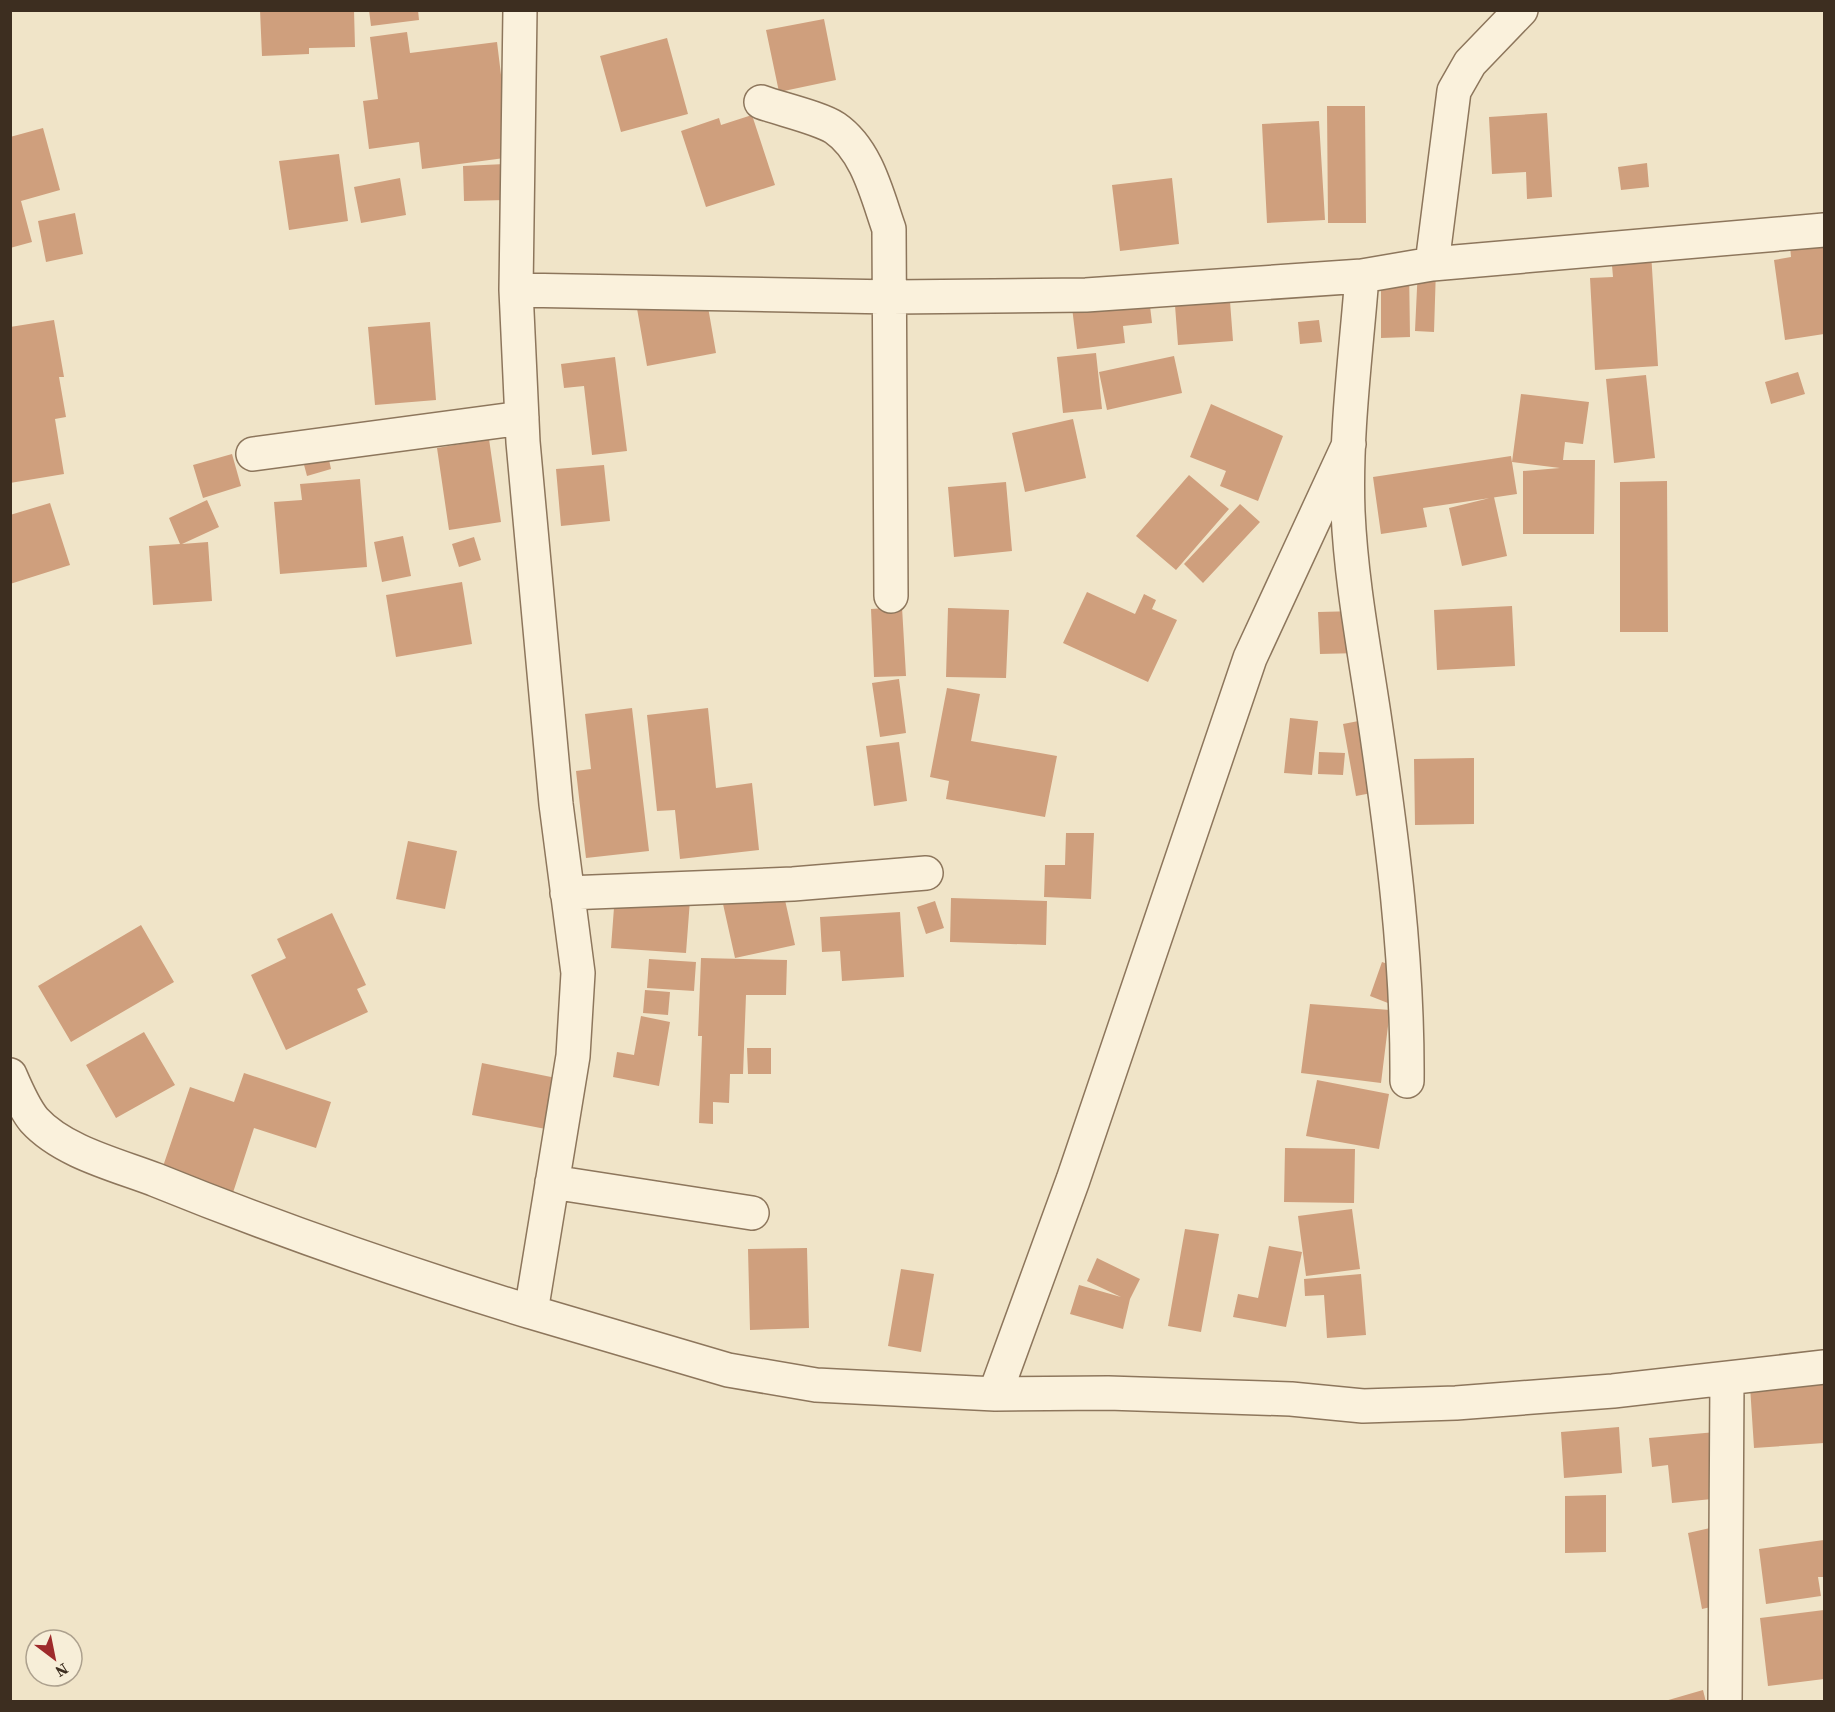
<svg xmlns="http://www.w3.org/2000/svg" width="1835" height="1712" viewBox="0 0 1835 1712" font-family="'Source Serif 4',serif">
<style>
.building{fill:#cf9f7d}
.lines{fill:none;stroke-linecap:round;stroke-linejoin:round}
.street-casing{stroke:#8d765c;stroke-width:36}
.street{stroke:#faf1dc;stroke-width:33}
</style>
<rect width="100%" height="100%" fill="#f0e4c8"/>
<path class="building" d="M260 10H354L355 47 309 48V54L262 56Z
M369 10H418L419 20 371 26Z
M824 19 836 80 779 92 766 30Z
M407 32 410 53 497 42 511 157 422 169 419 142 369 149 363 101 378 99 370 37Z
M667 38 688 114 621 132 600 56Z
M1327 106H1365L1366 223H1328Z
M1547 113 1552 197 1527 199 1526 172 1492 174 1489 117Z
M752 115 775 185 706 207 681 131 719 118 721 125Z
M1319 121 1325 220 1267 223 1262 124Z
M43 128 60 190 21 201 32 242 10 248V137Z
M339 154 348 221 289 230 279 161Z
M1647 163 1649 187 1621 190 1618 167Z
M505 164 506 200 464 201 463 166Z
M400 178 406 215 361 223 354 187Z
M1172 178 1179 244 1120 251 1112 185Z
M75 213 83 254 46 262 38 221Z
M1824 240V334L1785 340 1774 260 1791 257 1790 245Z
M1651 252 1658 366 1595 370 1590 278 1613 277 1611 254Z
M1381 266H1409L1410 337 1381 338Z
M1418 267 1436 268 1434 332 1415 331Z
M704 284 716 353 647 366 635 297Z
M1229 288 1233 341 1178 345 1174 292Z
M1148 289 1152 323 1123 326 1125 343 1077 349 1071 299Z
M54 320 64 377H59L66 417 55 419 64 474 10 483V327Z
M1319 320 1322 342 1300 344 1298 322Z
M430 322 436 400 375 405 368 327Z
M1096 353 1102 409 1063 413 1057 357Z
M1174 356 1182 393 1107 410 1099 372Z
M615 357 627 451 592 455 584 386 564 388 561 364Z
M1798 372 1805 394 1771 404 1765 382Z
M1646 375 1655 458 1614 463 1606 379Z
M1521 394 1589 402 1583 444 1565 442 1563 460H1595L1594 534H1523V471L1560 468 1512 462Z
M1211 404 1283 436 1258 501 1220 486 1226 471 1190 457Z
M1073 419 1086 478 1025 492 1012 433Z
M489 439 501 522 449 530 437 448Z
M232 454 241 486 203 498 193 465Z
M328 455 331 469 307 476 303 461Z
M1511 456 1517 494 1423 508 1427 527 1381 534 1373 477Z
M604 465 610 521 561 526 556 469Z
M1189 475 1229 509 1176 570 1136 536Z
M360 479 367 567 280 574 274 502 302 500 300 484Z
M1667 481 1668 632H1620V482Z
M1006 482 1012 551 954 557 948 487Z
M1494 497 1507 556 1462 566 1449 508Z
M207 500 219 527 182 544 208 542 212 601 153 605 149 546 180 544 169 518Z
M50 503 70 565 10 584V515Z
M1240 504 1260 522 1203 583 1184 564Z
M403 536 411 576 382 582 374 542Z
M474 537 481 560 459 567 452 544Z
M462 582 472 644 396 657 386 595Z
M1087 592 1135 614 1144 594 1156 600 1152 609 1177 620 1148 682 1063 643Z
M1512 606 1515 666 1437 670 1434 610Z
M902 607 906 676 874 677 871 609Z
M948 608 1009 610 1006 678 946 677Z
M1358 611 1360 653 1320 654 1318 612Z
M899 679 906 733 880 737 872 683Z
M947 688 980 694 971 741 1057 756 1045 817 946 799 949 781 930 777Z
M632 708 649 851 586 858 576 771 591 769 585 714Z
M708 708 716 788 752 783 759 850 680 859 675 810 657 811 647 715Z
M1290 718 1318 721 1312 775 1284 773Z
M1369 719 1382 791 1356 796 1343 724Z
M899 742 907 801 874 806 866 746Z
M1319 752 1345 753 1343 775 1318 774Z
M1474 758V824L1415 825 1414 759Z
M1066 833H1094L1091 899 1044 897 1045 865H1065Z
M408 841 457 851 445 909 396 899Z
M783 891 795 945 735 958 723 904Z
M615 894 690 900 686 953 611 948Z
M951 898 1047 901 1046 945 950 942Z
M935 901 944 928 926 934 917 907Z
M900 912 904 977 842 981 840 951 822 952 820 917Z
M332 913 366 985 357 989 368 1012 286 1050 251 975 286 958 277 939Z
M141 925 174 982 71 1042 38 986Z
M701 958 787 960 786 995H746L743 1074H730L729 1103 713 1102V1124L699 1123 702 1036H698Z
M649 959 696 962 694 991 647 988Z
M1382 962 1405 970 1393 1005 1370 996Z
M645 990 670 992 668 1015 643 1013Z
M1310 1004 1390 1010 1381 1083 1301 1073Z
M641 1016 670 1022 659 1086 613 1077 617 1052 634 1055Z
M144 1032 175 1085 116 1118 86 1065Z
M747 1048H771V1074H748Z
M482 1063 561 1079 551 1130 472 1115Z
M244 1073 331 1102 316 1148 254 1128 228 1208 157 1184 190 1087 234 1102Z
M1317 1080 1389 1094 1379 1149 1306 1136Z
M1285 1148 1355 1149 1354 1203 1284 1202Z
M1352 1209 1360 1269 1306 1276 1298 1216Z
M1185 1229 1219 1234 1201 1332 1168 1326Z
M1269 1246 1302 1252 1286 1327 1233 1317 1238 1294 1258 1298Z
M807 1248 809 1328 750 1330 748 1249Z
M1097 1258 1140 1279 1130 1299 1123 1329 1070 1314 1079 1285 1121 1297 1087 1281Z
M901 1269 934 1274 921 1352 888 1346Z
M1361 1274 1366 1335 1327 1338 1324 1295 1305 1296 1304 1279Z
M1824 1382V1443L1754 1448 1750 1386Z
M1619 1427 1622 1473 1564 1478 1561 1432Z
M1716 1432 1722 1498 1672 1503 1668 1465 1652 1467 1649 1438Z
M1606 1495V1552L1565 1553V1496Z
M1719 1526 1733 1602 1702 1609 1688 1533Z
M1824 1540V1577H1818L1821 1596 1766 1604 1759 1549Z
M1824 1610V1679L1768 1686 1760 1618Z
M1703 1690 1706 1702H1665V1701Z"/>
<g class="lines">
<defs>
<path id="street" d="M520 10 516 290 523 442 556 804 578 973 573 1056 531 1312 728 1370 816 1385 995 1394 1108 1393 1291 1399 1363 1406 1456 1403 1613 1391 1824 1367
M761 102C780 109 820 118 835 128 867 150 877 195 889 229L891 596
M1432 264 1454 91 1470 63 1521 10
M1362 276C1356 354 1345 434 1348 512 1351 580 1364 648 1374 715 1392 837 1408 958 1407 1081
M516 290 892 297 1086 295 1362 276 1432 264 1824 230
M253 454 522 418
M567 893 793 884 926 873
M10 1075C16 1089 24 1108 34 1120 63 1152 117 1165 156 1180 279 1230 404 1273 531 1312
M552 1182 752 1213
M995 1394 1073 1180 1250 658 1349 444
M1725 1702 1727 1380"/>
</defs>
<use href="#street" class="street-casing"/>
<use href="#street" class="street"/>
</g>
<rect width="1835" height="1712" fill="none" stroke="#3d2e20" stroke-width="24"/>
<g transform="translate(54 1658) rotate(148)"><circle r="28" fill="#f7eed8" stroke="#ada18e" stroke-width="1.5"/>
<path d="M0-4.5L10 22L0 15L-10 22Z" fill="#9e2a2b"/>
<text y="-9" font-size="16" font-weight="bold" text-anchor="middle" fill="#3d2e20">N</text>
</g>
</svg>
